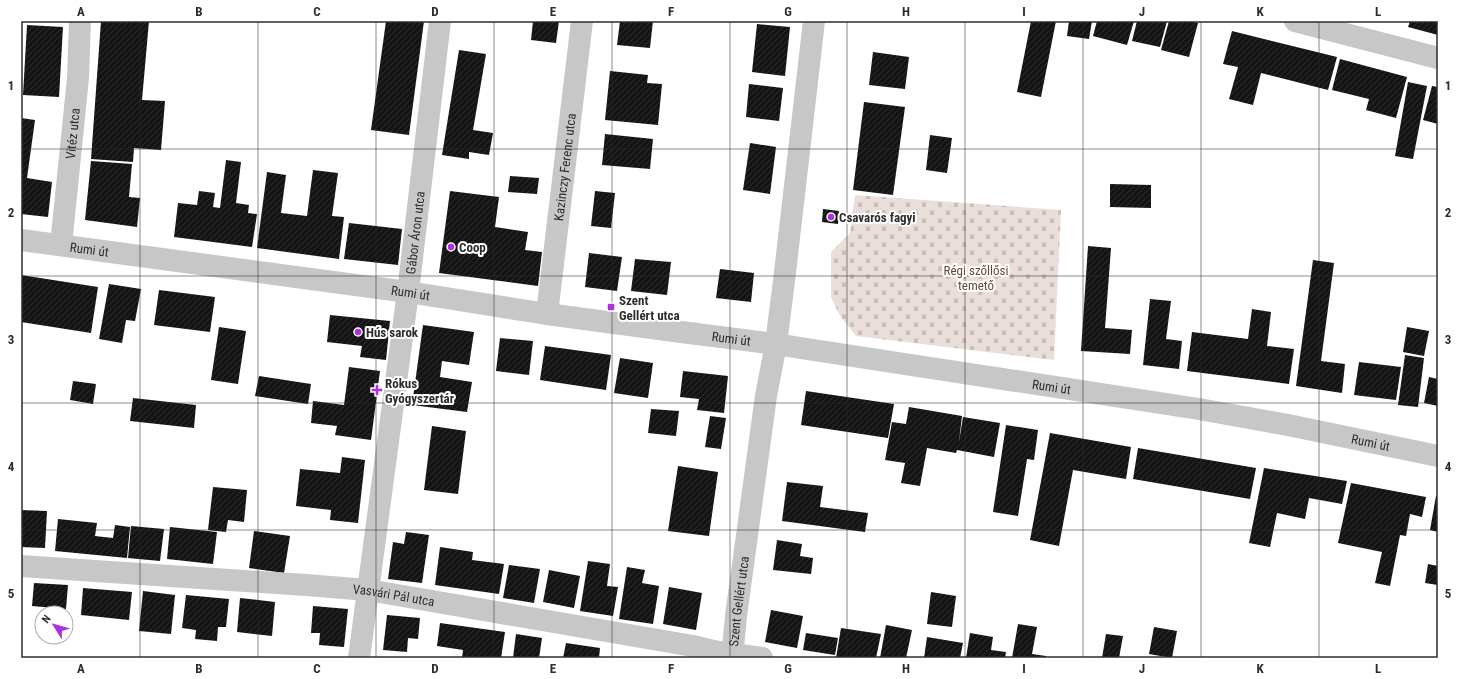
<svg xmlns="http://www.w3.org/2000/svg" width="1459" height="679" viewBox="0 0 1459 679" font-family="'Roboto Condensed',sans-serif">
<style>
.cemetery{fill:url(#cemetery-stones)}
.building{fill:url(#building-hatch)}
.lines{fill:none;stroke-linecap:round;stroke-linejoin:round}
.minor{stroke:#c7c7c7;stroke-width:22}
.tertiary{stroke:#c7c7c7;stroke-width:22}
.grid{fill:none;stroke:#2d2d2d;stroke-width:1;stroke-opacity:0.55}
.poi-dot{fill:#af30e2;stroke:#fff;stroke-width:1.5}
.labels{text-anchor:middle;stroke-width:4;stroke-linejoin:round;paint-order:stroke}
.street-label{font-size:13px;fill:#2d2d2d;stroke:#fff}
.poi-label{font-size:13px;font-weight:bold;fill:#2d2d2d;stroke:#fff;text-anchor:start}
.park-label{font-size:13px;fill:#67493b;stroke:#fff}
.neatline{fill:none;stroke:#2d2d2d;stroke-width:1.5}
.grid-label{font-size:13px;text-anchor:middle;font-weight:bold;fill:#2d2d2d}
</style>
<defs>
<pattern id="cemetery-stones" width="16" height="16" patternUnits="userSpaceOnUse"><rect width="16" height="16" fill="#eadeda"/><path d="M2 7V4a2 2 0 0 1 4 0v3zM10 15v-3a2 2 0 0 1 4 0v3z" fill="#c9bfbb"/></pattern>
<pattern id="building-hatch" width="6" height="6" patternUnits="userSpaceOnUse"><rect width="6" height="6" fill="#141414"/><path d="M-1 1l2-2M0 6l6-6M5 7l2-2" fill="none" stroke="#2e2e2e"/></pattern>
</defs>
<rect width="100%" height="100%" fill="#fff"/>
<path class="cemetery" d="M855 195 1061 210 1054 360 856 336 840 316 831 297V252L850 233Z"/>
<path class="building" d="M101 21H149L142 100 165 101 161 150 134 148 133 162 91 159Z
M386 21H424L409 135 371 130Z
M533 21H559L556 43 531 40Z
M620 21H653L650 48 617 45Z
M1031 21H1056L1041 97 1017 92Z
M1069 21H1092L1089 39 1067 36Z
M1097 21H1134L1127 45 1093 36Z
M1137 21H1167L1160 47 1132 41Z
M1169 21H1191L1198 23 1189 57 1161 50Z
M1410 21H1438V35L1408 27Z
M757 24 790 27 785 76 752 72Z
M27 25 63 27 59 97 23 95Z
M1232 31 1337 57 1328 90 1261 73 1253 105 1229 99 1238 67 1223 64Z
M459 50 486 54 473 130 493 133 489 155 469 152V159L442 155Z
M873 52 909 57 905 89 869 85Z
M1340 59 1407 77 1396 118 1366 110 1369 99 1332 90Z
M610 71 648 75 647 83 662 84 658 125 605 120Z
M1408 82 1427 86 1413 159 1395 156Z
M749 84 783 88 779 121 746 117Z
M1432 86 1438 87V124L1423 120Z
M864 102 905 107 893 195 853 190Z
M21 118 35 120 27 178 52 182 48 217 21 214Z
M605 134 653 139 650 169 602 165Z
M930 135 952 138 947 173 926 170Z
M750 143 776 147 770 194 743 190Z
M226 160 241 162 236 203 249 205 248 213 257 214 252 247 174 237 178 203 197 205 199 191 215 193 213 207 220 208Z
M91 161 132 164 129 197 140 198 137 227 85 220Z
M313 170 338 173 332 216 344 217 339 259 257 248 267 172 286 175 281 213 307 216Z
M510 176 539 178 537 194 508 192Z
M1110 184 1151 185V208L1110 207Z
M450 191 499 197 495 227 528 232 525 250 542 252 538 286 439 273Z
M595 191 615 193 611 228 591 226Z
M823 209 839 211 838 224 822 222Z
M349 223 402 229 398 265 344 259Z
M1088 246 1111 248 1105 328 1132 330 1130 354 1081 351Z
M589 253 622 257 617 291 585 287Z
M635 259 671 262 667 295 631 291Z
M1313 260 1334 263 1321 361 1345 364 1342 393 1296 386Z
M720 269 754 273 751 302 716 298Z
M21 275 98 287 91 333 21 322Z
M109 284 141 289 135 321 126 320 122 343 99 339Z
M159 290 215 297 210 332 154 325Z
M1150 299 1171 301 1166 339 1182 341 1179 369 1143 365Z
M1252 309 1271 312 1267 346 1294 349 1289 384 1187 371 1192 332 1248 339Z
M330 315 390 321 386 360 360 357 362 346 327 342Z
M423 325 474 332 469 365 442 361 440 377 472 382 467 412 412 405Z
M219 327 246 331 238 384 211 380Z
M1407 327 1429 331 1424 356 1403 352Z
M500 338 533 341 529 375 496 371Z
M545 346 611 355 606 390 540 380Z
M1405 355 1424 358 1418 407 1398 405Z
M620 358 653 363 648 398 614 393Z
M1359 362 1401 367 1396 400 1354 395Z
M349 367 380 371 371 440 335 435 337 426 311 423 313 401 344 405Z
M683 371 728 376 724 413 697 410 699 399 680 397Z
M259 376 311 384 308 404 255 396Z
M1429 377 1438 379V406L1424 403Z
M73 381 96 384 93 404 70 400Z
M806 391 894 404 888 438 801 425Z
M133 398 196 405 194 428 130 421Z
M909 407 962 416 959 442 963 417 1000 423 994 457 957 450 956 453 927 448 920 486 901 483 905 463 885 460 892 422 906 424Z
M651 409 679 411 676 436 648 433Z
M710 416 726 418 721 449 705 447Z
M1006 425 1038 430 1034 460 1027 459 1018 516 993 512Z
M432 426 466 431 458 494 424 490Z
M1050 433 1131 447 1126 479 1073 470 1059 546 1030 540Z
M1138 448 1256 468 1250 499 1133 479Z
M342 457 365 460 358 523 330 520 331 510 296 506 300 469 340 473Z
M678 466 718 472 709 536 668 531Z
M1264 468 1347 481 1342 504 1309 498 1305 519 1277 513 1270 547 1249 543Z
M787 482 823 486 820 507 868 513 865 532 782 521Z
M1351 483 1426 497 1422 517 1410 514 1406 536 1400 535 1390 586 1375 583 1382 552 1338 543Z
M213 487 247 490 244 522 228 520 226 532 208 530Z
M1436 496H1438V532L1430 530Z
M21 510 47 511 45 548 21 547Z
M58 519 97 523 95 536 113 538 115 525 130 527 127 558 55 551Z
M131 526 164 529 160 561 128 558Z
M170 527 217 532 213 564 167 559Z
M254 531 290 536 284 573 249 568Z
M406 532 429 535 422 583 388 579 393 542 404 544Z
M777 540 802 544 800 556 813 558 811 574 773 570Z
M440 547 473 552 472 560 504 564 499 594 435 585Z
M588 561 610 564 607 586 618 587 613 616 580 611Z
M1428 564 1438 566V585L1425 583Z
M509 565 540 569 534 603 503 598Z
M627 567 645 570 642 583 659 586 653 624 619 619Z
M549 570 580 576 574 608 543 602Z
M34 583 68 585 66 609 32 606Z
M669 587 702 593 696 630 663 624Z
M83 588 132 592 129 620 81 615Z
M143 591 175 595 171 634 139 631Z
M931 592 956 596 952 627 927 624Z
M186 595 229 599 226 627H218L217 641 195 639 196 630 182 628Z
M240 598 275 602 272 636 237 632Z
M313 606 348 609 344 647 319 645 320 633H311Z
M771 610 803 616 797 648 765 642Z
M387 615 420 618 418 639 408 638 407 652 383 650Z
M440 623 505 632 501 658H462L463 650 437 646Z
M1018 624 1037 627 1032 654 1046 656V658H1012Z
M886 625 912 630 906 658H880Z
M1154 627 1177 631 1172 658 1149 654Z
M841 628 881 634 876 658H836Z
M806 633 838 638 835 655 803 650Z
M970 633 993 637 991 650 1006 652 1005 658H966Z
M516 634 542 638 539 658H513Z
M1106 634 1123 636 1119 658H1102Z
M927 637 963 643 960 658H924Z
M566 643 600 648 599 658H563Z"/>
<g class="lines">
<g class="minor">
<path d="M1295 21 1438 58"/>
<path id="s1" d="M61 245 78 78 80 21"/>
<path id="s2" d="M547 314 582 21"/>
<path id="s3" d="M21 566 306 585 368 590 693 646 718 652 762 658"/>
<path id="s4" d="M359 658 408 292 440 21"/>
</g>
<g class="tertiary">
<path id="s5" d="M21 240 408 292 547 314 689 333 776 344 807 349 1199 409 1288 425 1438 456"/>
<path id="s6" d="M732 658 736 616 766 396 776 344 784 281 814 21"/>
</g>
</g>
<path class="grid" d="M140 21V658M258 21V658M376 21V658M494 21V658M612 21V658M730 21V658M847 21V658M965 21V658M1083 21V658M1201 21V658M1319 21V658M21 149H1438M21 276H1438M21 403H1438M21 530H1438"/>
<g class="poi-dot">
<circle cx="831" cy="217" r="4"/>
<circle cx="451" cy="247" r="4"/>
<rect x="607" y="303" width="8" height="8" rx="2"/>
<circle cx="358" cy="332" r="4"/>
<path d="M375 384h4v4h4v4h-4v4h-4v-4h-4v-4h4z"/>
</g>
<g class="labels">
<g class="street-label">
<text dy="5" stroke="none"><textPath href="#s1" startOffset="112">Vitéz utca</textPath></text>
<text dy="5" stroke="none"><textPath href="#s2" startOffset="148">Kazinczy Ferenc utca</textPath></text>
<text dy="5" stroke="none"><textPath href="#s4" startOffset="429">Gábor Áron utca</textPath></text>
<text dy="5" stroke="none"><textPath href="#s5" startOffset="69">Rumi út</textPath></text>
<text dy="5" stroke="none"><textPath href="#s5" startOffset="393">Rumi út</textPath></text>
<text dy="5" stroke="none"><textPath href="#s5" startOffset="717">Rumi út</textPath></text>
<text dy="5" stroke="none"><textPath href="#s5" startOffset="1041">Rumi út</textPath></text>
<text dy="5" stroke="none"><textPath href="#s5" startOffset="1365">Rumi út</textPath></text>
<text dy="5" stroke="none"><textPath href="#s3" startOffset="374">Vasvári Pál utca</textPath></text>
<text dy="5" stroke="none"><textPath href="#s6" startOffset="57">Szent Gellért utca</textPath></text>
</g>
<g class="poi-label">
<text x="839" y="222">Csavarós fagyi</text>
<text x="459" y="252">Coop</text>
<text x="619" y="305">Szent<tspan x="619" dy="15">Gellért utca</tspan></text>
<text x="366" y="337">Hús sarok</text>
<text x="385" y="388">Rókus<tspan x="385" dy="15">Gyógyszertár</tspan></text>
</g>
<g class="park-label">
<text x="976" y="275">Régi szőllősi<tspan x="976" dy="15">temető</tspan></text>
</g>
</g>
<rect width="1459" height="679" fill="none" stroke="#ffffff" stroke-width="44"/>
<g transform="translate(54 625) rotate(307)"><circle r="19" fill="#ffffff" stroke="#ababab"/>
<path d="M0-3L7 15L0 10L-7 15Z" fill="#af30e2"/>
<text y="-6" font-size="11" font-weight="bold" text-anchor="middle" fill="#2d2d2d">N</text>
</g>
<rect x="22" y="22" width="1415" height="635" class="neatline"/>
<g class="grid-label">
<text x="81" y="16">A</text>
<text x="199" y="16">B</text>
<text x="317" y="16">C</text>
<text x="435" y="16">D</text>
<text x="553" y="16">E</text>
<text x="671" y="16">F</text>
<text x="788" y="16">G</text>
<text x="906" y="16">H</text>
<text x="1024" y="16">I</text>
<text x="1142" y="16">J</text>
<text x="1260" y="16">K</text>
<text x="1378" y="16">L</text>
<text x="11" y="90">1</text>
<text x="1448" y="90">1</text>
<text x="11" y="217">2</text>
<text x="1448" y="217">2</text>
<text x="11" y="344">3</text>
<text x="1448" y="344">3</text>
<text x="11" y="471">4</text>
<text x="1448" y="471">4</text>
<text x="11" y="598">5</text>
<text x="1448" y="598">5</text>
<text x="81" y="673">A</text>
<text x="199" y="673">B</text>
<text x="317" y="673">C</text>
<text x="435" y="673">D</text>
<text x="553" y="673">E</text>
<text x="671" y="673">F</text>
<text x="788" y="673">G</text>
<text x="906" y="673">H</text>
<text x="1024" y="673">I</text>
<text x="1142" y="673">J</text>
<text x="1260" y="673">K</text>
<text x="1378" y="673">L</text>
</g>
</svg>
